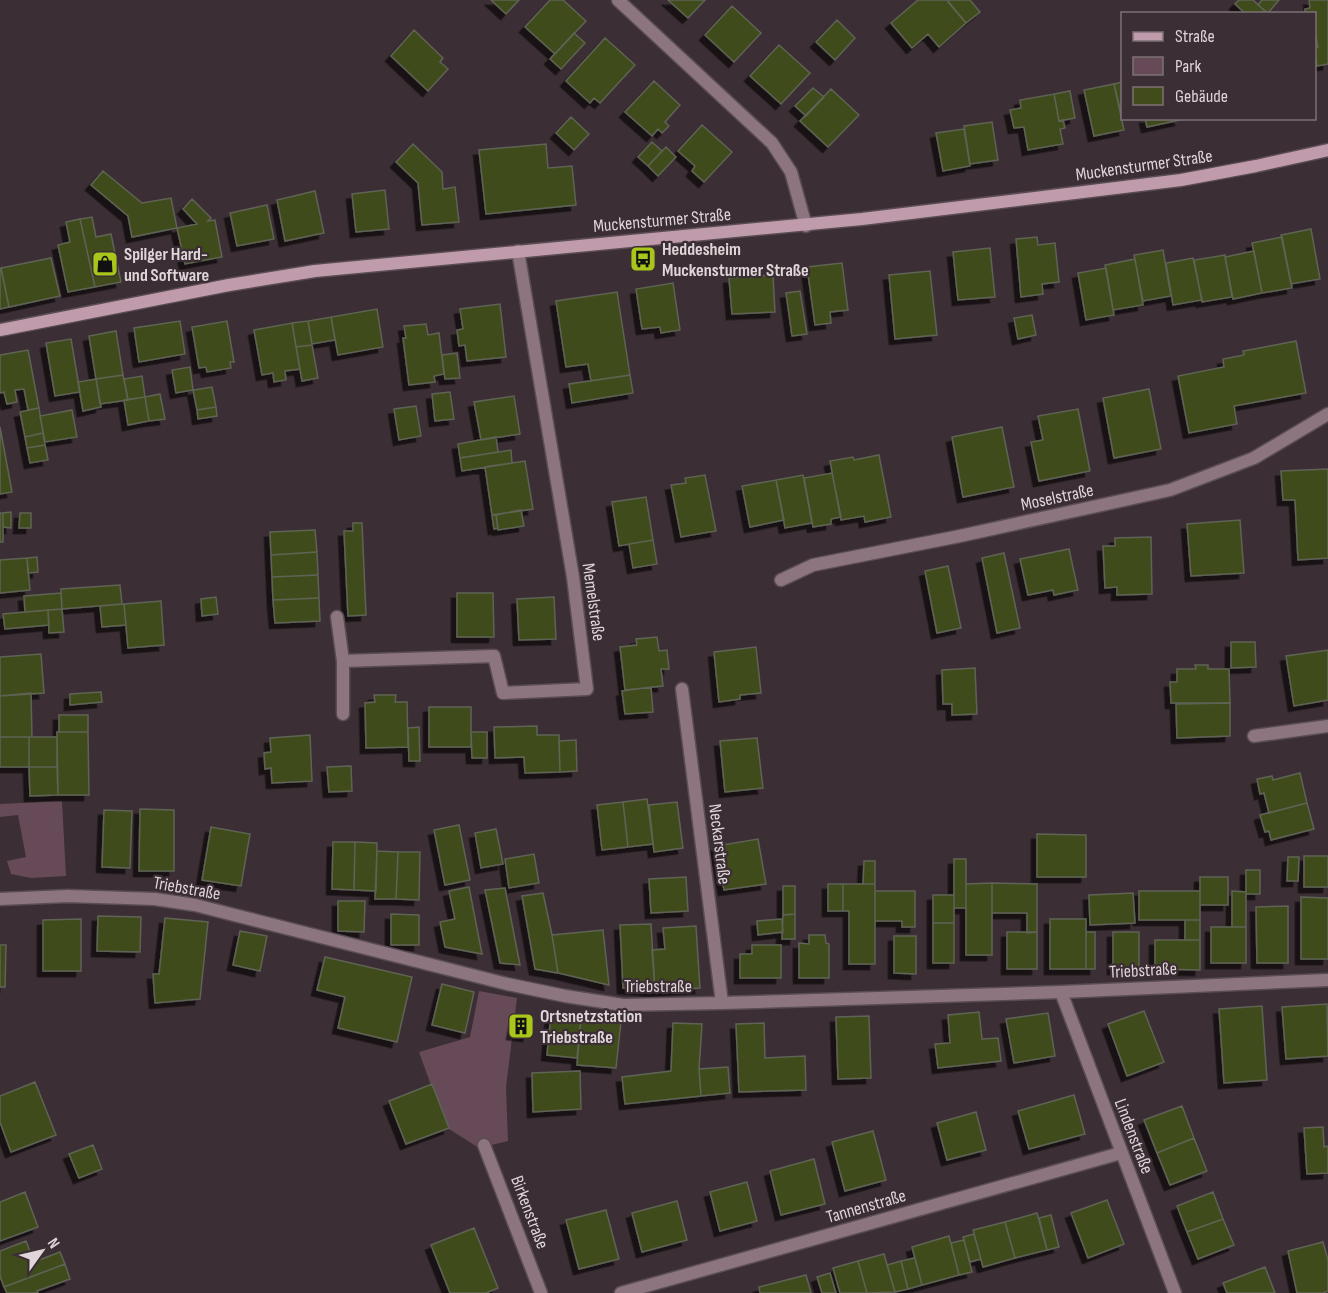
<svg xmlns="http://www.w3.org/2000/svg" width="1328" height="1293" viewBox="0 0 1328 1293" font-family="'Sofia Sans Condensed',sans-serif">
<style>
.green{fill:#674a57}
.building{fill:#414c1a;stroke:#5f6356;stroke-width:1.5;filter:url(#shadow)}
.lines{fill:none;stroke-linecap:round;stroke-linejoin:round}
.minor-casing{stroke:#594c52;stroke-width:15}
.secondary-casing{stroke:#594c52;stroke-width:15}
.minor{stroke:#8d7580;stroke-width:12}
.secondary{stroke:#c09bac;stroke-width:12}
.labels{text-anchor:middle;stroke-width:4.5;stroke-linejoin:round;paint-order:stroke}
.street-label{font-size:18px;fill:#dfd6da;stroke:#3b2e34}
.poi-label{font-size:18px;font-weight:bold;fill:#dfd6da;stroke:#3b2e34;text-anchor:start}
</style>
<defs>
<filter id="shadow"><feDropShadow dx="-5.5" dy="5.5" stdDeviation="0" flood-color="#0009"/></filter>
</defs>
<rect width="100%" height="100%" fill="#3b2e34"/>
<path class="green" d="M62 801 66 876 31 878 11 874 7 861 26 857 18 815 0 817V804Z
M479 991 517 998 506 1087 508 1141 479 1148 446 1127 419 1052 470 1037Z"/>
<path class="building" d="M491 0H519L506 14Z
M550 0H563L586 21 555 54 525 27Z
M668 0H705L688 18Z
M918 0H947L966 23 939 47 928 34 912 48 891 23Z
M950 0H970L980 12 966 23 948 2Z
M1239 0H1253L1268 14H1246L1235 4Z
M1262 0H1279L1268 13 1258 5Z
M1309 0H1328V64L1317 66 1314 48 1318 47 1314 29V14H1305V9L1310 8Z
M732 6 761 33 734 62 705 35Z
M837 20 855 38 835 60 816 42Z
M414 30 443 58 440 62 448 69 428 91 391 56Z
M574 33 585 43 561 69 550 59Z
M605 38 635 65 600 103 594 98 590 103 566 81Z
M779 45 810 73 781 104 750 76Z
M654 81 680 105 665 122 669 126 662 133 658 129 652 136 625 112Z
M1122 82V117L1114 84Z
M1114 84 1124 130 1094 136 1084 90Z
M813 88 824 97 806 116 795 106Z
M831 89 859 115 828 147 800 121Z
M1070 91 1075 118 1059 121 1054 94Z
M1054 94 1059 121 1063 120 1065 128 1060 129 1063 144 1028 150 1024 127 1014 128 1010 110 1021 108 1020 100Z
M571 117 589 134 574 150 556 133Z
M1145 118H1179L1180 120 1147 127Z
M992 122 998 160 970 164 964 126Z
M702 125 732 152 704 182 692 171 695 166 678 151Z
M964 129 970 166 943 171 936 133Z
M652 142 662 151 648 166 638 157Z
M413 144 442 172 443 189 455 187 459 222 422 225 418 183 396 162Z
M546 144 548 168 572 166 576 205 486 214 479 150Z
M666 147 676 157 658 176 648 166Z
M103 171 142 203 171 198 177 228 132 237 128 216 91 185Z
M385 190 389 229 356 232 352 194Z
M315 191 324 233 285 241 277 200Z
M192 199 211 218 208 221 215 220 222 257 185 264 177 228 197 224 183 209Z
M267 205 274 239 237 246 230 213Z
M92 217 96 237 111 234 121 282 95 287 80 219Z
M80 219 95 287 68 292 58 245 70 242 66 222Z
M1311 229 1320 279 1291 284 1281 235Z
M1037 237 1038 245 1055 243 1059 282 1042 284 1043 294 1021 297 1016 239Z
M1282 237 1292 288 1262 293 1252 243Z
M990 248 995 297 958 300 953 252Z
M1163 250 1171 296 1143 301 1134 255Z
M1254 251 1262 293 1233 299 1225 257Z
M1225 255 1232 297 1202 302 1194 260Z
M51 258 60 296 9 307 1 268Z
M1193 258 1202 300 1173 305 1166 263Z
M1135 259 1143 305 1113 310 1105 265Z
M842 263 848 310 830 312 831 323 815 325 807 267Z
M1 268 9 307 0 309V269Z
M1106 268 1114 315 1086 320 1078 273Z
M930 271 937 335 895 339 889 275Z
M773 275 775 312 732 314 729 278Z
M673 283 680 330 661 333 660 327 642 329 636 289Z
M800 291 807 334 792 336 786 293Z
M617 292 630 375 591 381 588 364 566 367 556 301Z
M500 304 506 357 467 361 465 345 459 346 457 330 463 329 460 309Z
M377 309 383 347 338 355 331 317Z
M1032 315 1036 335 1018 339 1014 318Z
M331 317 335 340 312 344 308 321Z
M180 321 185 354 139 362 134 328Z
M227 321 234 362H230L231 368 207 372 206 367 199 368 192 327Z
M308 321 312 345 296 347 292 323Z
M292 323 300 369 285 371 286 380 274 382 273 373 262 375 254 330Z
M426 324 428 335 439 333 444 374 434 376 435 382 409 385 403 338H406L404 326Z
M116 331 123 375 96 379 89 336Z
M71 339 80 392 55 396 46 343Z
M1296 341 1306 393 1234 406 1237 424 1189 433 1178 376 1224 367 1223 359 1244 355 1243 351Z
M312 345 318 378 302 381 296 347Z
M28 350 39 408 28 410 24 389 15 390 17 402 7 404 4 392 0 393V355Z
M457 353 460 378 445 379 442 355Z
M190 367 193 390 176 393 172 370Z
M123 375 128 400 100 404 96 379Z
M630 375 633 393 572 403 569 384Z
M142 376 145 397 128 400 124 379Z
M96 379 101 407 83 411 78 382Z
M212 387 216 407 197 410 193 390Z
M1149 389 1161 449 1114 458 1103 398Z
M450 392 454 419 435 421 432 394Z
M160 394 165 419 149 421 145 397Z
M514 396 520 434 481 440 474 402Z
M145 397 149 421 128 425 124 400Z
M416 406 421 436 399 440 394 409Z
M216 407 217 416 198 419 197 410Z
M39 408 43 433 25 437 20 412Z
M1078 409 1090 471 1039 481 1031 442 1043 440 1038 416Z
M72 410 77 437 45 442 40 416Z
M0 427 12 492 0 494Z
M1002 427 1014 487 963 497 952 437Z
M43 433 45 445 27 448 25 437Z
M496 437 498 452 460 458 458 444Z
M45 445 48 460 30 463 27 448Z
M511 450 512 463 462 471 460 458Z
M879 455 891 517 865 522 864 516 841 520 830 461 853 457 854 460Z
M525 461 533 509 492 515 485 467Z
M1328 469V558L1298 560 1295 500H1283L1281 471Z
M832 473 841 517 831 519V524L813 527 804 478Z
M705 475 716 531 681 537 671 485 686 483 685 478Z
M803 475 812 523 785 528 776 480Z
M776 480 784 520 750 527 742 486Z
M646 497 653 540 619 546 612 502Z
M521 510 524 526 498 530 496 515Z
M11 512V528L3 527V513Z
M0 513H3V542H0Z
M20 513H31V528H19Z
M492 515H496L498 528 494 529Z
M1240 520 1244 573 1191 576 1187 524Z
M353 523H362L366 615 348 616 344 531H353Z
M315 530 317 552 271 555 270 532Z
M1151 537 1152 594 1117 595V587L1105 588 1103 546H1115V538Z
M653 540 657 564 633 568 629 544Z
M1069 549 1078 590 1054 595 1053 590 1028 595 1020 559Z
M317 552 318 575 272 577 271 555Z
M1004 553 1020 628 997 633 982 558Z
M37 557 38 572 28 573 27 558Z
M27 558 30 590 0 593V560Z
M948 566 961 628 937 633 925 571Z
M318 575 319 598 273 600 272 577Z
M120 585 122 604 62 609 61 589Z
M61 593 62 609 25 612 24 596Z
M457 593H493L494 637H457Z
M216 597 218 614 202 616 201 599Z
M554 597 556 639 519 640 517 599Z
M319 598 320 621 275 623 273 600Z
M161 601 164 645 128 648 124 604Z
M124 604 126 625 102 627 100 606Z
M62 609 64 632 49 633 48 610Z
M48 610 49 625 5 629 3 614Z
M657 637 659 651 667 650 669 669H661L663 686 625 690 620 647 637 645 636 639Z
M1231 642H1255L1256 667 1231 668Z
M756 647 761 693 740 695V699L719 702 714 652Z
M1328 650V700L1294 706 1286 656Z
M41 654 44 693 0 696V657Z
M1195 665H1208V669H1229L1230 703H1171L1170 682H1177V669H1196Z
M975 668 977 714 952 715V704H943L942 670Z
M651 687 653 712 625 714 622 691Z
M101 692 102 702 70 705V694Z
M31 693 32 737H0V696Z
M374 695H396L395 702H407L408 747 366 748 365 703 375 702Z
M1230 703V736L1177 738 1176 704Z
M429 707H471V747H429Z
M59 715H88V732H59Z
M537 726V735H559L560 772 525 773 524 757 495 758 494 727Z
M419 727 420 761H409L408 728Z
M57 732H88L89 795H58Z
M471 732H487V758H472Z
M310 735 312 781 272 783 271 768 265 769 264 753 271 752 270 738Z
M0 737H29V767H0Z
M29 737H57V767H29Z
M757 738 763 788 725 792 720 741Z
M576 740 577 771 560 772 559 741Z
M351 766 352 791 329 792 327 767Z
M29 767H57L58 795 30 796Z
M1300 773 1307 803 1269 813 1264 793 1260 794 1257 779 1272 776 1273 780Z
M647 799 653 844 628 847 623 802Z
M623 802 628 847 602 850 597 805Z
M677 802 683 848 654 852 649 805Z
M1307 803 1314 829 1271 840 1269 831 1265 832 1260 815Z
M140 809 174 810V871H139Z
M104 810 132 811 130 868 102 867Z
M459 825 470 880 445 885 434 830Z
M211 827 250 834 241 886 202 880Z
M496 829 503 864 481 868 475 833Z
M1037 834 1086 835V877H1037Z
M758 839 766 884 724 890 716 846Z
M333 842H355L354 890 332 889Z
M355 842 377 843 376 891 354 890Z
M377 851 398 852 396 899H375Z
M398 852H420L419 900 396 899Z
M534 854 539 883 509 888 505 859Z
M1304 856H1328V887H1304Z
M1288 857H1299L1298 881H1287Z
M954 859H966V908H954Z
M864 861H875V884H863Z
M1246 870H1260V894H1246Z
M686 877 688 911 651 913 649 879Z
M1200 877H1228V905H1200Z
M992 883 1037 884V932L1027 933V913H992Z
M992 883V955H966V884Z
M828 884H843V911H828Z
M843 884H875V964H849V911H843Z
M783 886H795V914L783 915Z
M469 887 482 954 445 947 440 922 455 919 449 891Z
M505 888 520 965 500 963 485 890Z
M875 891H915V927H902V921H875Z
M1139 891H1200V920H1139Z
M1232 891 1246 892V927H1232Z
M543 893 552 935 558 973 535 969 522 896Z
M1133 893 1135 923 1090 925 1089 895Z
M933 895H954V923H933Z
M1301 897 1328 898V959H1301Z
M338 901H365L364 932 338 931Z
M1288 906V963H1257L1256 907Z
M391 914 419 915V945H391Z
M795 914V939H782L783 915Z
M98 916 141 917 140 952 97 951Z
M165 918 208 922 200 999 155 1003 153 974H159Z
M81 919V971H43V920Z
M782 919 783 932 758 935 757 921Z
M1050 919H1086V969H1050Z
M1185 920H1200V940H1185Z
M933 923H954V963H933Z
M651 924 655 991 623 988 620 925Z
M696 926 700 988 655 991 652 950 665 949 663 928Z
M1211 927H1246V963H1211Z
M603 930 609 985 558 973 552 935Z
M240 931 267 936 260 971 233 965Z
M1007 932H1037V969H1007Z
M1086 932H1095V969H1086Z
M1113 932H1139V969H1113Z
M809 935H825L826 943 829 944V978H799V943L809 944Z
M894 936H916V974L894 973Z
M1155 940H1200V970L1155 969Z
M0 945H6L5 987H0Z
M752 945H781V978H740V954H752Z
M325 957 412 977 397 1042 338 1028 345 997 317 990Z
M442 984 474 992 465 1033 432 1025Z
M1327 1004 1328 1056 1286 1059 1282 1007Z
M1262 1006 1267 1080 1224 1083 1219 1009Z
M1144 1011 1164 1062 1127 1076 1108 1024Z
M979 1012 982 1039 998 1038 1001 1061 938 1068 935 1044 950 1043 948 1015Z
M1048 1013 1055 1056 1014 1063 1006 1019Z
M551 1014 581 1017 577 1058 547 1055Z
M869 1016 871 1078 838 1079 836 1017Z
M515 1017 531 1019 528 1036 512 1034Z
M581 1017 621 1021 616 1068 577 1065Z
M673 1023 702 1024 699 1069 701 1096 625 1104 622 1077 671 1071Z
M764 1023 765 1058 805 1056 806 1090 739 1092 736 1024Z
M728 1067 730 1093 701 1096 699 1069Z
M580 1071 581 1109 533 1112 532 1073Z
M35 1082 56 1135 11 1152 0 1122V1096Z
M432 1084 449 1128 406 1144 389 1101Z
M1074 1095 1085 1134 1029 1149 1018 1111Z
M1182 1106 1194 1138 1157 1153 1144 1120Z
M976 1112 986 1150 947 1160 937 1123Z
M1323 1127 1324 1147 1328 1146V1173L1307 1174 1304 1128Z
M873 1131 886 1180 845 1191 832 1142Z
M1194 1138 1207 1171 1170 1185 1157 1153Z
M93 1145 102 1169 79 1178 69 1154Z
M814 1159 825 1204 781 1215 770 1171Z
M747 1182 757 1221 720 1231 710 1192Z
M25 1192 38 1227 0 1241V1202Z
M1213 1192 1223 1219 1187 1232 1177 1206Z
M1107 1200 1124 1244 1088 1258 1071 1213Z
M677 1201 687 1240 642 1252 632 1213Z
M606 1210 619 1259 579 1269 566 1220Z
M1037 1213 1047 1250 1015 1258 1005 1222Z
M1051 1215 1059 1247 1047 1250 1039 1218Z
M1223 1219 1234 1245 1198 1259 1187 1232Z
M1005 1222 1015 1258 983 1267 973 1230Z
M474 1228 498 1288 486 1293H450L431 1245Z
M974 1234 981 1259 970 1262 963 1237Z
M949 1236 959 1275 922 1285 912 1247Z
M964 1240 972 1272 959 1275 951 1243Z
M26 1241 34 1262 60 1252 65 1264 4 1287 0 1276V1251Z
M1323 1242 1328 1260V1291L1323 1293H1297L1288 1251Z
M884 1254 895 1292 867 1293 858 1261Z
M915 1258 922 1285 908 1289 901 1261Z
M858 1261 867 1293H840L833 1268Z
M901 1261 908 1289 895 1292 887 1265Z
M65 1264 70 1279 37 1291 38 1293H7L4 1287Z
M1265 1267 1275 1293H1227L1223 1283Z
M830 1273 836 1293H822L817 1277Z
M806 1275 811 1293H760L759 1287Z"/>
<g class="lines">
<defs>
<path id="minor" d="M618 0 772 143 791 172 806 226
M781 580 813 565 960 536 1170 490 1254 458 1328 414
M337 617 343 661V714
M343 661 494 656 503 693 587 689 573 577 518 251
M682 689 722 1003
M1254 736 1328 726
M0 899 68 896 155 899 195 905 507 984 565 996 623 1005 722 1003 1061 992 1328 980
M1061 992 1175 1293
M484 1145 541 1293
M621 1293 1121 1153"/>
<path id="secondary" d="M0 330 229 285 315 271 862 219 1181 180 1256 166 1328 150"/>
</defs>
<use href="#minor" class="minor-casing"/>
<use href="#secondary" class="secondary-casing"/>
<use href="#minor" class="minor"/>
<use href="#secondary" class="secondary"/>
</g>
<defs>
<symbol id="bus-square" viewBox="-11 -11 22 22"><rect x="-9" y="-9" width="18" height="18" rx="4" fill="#a9c71b" stroke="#3b2e34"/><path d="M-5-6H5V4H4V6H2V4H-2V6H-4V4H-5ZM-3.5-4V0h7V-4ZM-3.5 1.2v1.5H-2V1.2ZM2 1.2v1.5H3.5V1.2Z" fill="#111"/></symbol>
<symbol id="shop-square" viewBox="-11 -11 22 22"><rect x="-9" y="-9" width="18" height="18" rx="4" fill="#a9c71b" stroke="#3b2e34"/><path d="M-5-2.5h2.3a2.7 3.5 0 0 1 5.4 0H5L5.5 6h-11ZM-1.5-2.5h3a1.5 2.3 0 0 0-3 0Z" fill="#111"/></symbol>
<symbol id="building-square" viewBox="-11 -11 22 22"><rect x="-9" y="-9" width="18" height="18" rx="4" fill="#a9c71b" stroke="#3b2e34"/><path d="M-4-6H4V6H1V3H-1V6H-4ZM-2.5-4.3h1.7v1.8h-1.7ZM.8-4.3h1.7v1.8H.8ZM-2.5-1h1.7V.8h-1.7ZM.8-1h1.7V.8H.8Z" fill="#111"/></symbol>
</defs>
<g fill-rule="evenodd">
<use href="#bus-square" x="628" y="244" width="30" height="30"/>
<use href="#shop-square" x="90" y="249" width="30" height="30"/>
<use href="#building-square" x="506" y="1011" width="30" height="30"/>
</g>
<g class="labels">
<g class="street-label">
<text transform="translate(1144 165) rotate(-8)" y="6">Muckensturmer Straße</text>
<text transform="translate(662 220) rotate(-5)" y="6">Muckensturmer Straße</text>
<text transform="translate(1057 497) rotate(-12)" y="6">Moselstraße</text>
<text transform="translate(594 602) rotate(82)" y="6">Memelstraße</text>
<text transform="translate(720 844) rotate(83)" y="6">Neckarstraße</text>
<text transform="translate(187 888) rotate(10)" y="6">Triebstraße</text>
<text transform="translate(1143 970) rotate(-3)" y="6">Triebstraße</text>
<text x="658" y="992">Triebstraße</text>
<text transform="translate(1134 1136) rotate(69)" y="6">Lindenstraße</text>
<text transform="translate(866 1206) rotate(-16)" y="6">Tannenstraße</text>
<text transform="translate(530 1212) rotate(69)" y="6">Birkenstraße</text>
</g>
<g class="poi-label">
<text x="662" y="255">Heddesheim<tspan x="662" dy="21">Muckensturmer Straße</tspan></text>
<text x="124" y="260">Spilger Hard-<tspan x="124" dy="21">und Software</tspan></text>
<text x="540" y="1022">Ortsnetzstation<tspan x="540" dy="21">Triebstraße</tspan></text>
</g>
</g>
<rect x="1121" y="12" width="195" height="108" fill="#3b2e34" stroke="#7d7176" stroke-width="1.5"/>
<rect x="1133" y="32" width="30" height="9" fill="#c09bac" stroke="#7d7176" stroke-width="1.5"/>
<text x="1175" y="42" font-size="18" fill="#dfd6da">Straße</text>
<rect x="1133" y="57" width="30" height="18" fill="#674a57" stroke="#7d7176" stroke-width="1.5"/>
<text x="1175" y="72" font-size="18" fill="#dfd6da">Park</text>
<rect x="1133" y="87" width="30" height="18" fill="#414c1a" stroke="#7d7176" stroke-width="1.5"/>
<text x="1175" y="102" font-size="18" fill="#dfd6da">Gebäude</text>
<g transform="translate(42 1251) rotate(56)" stroke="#3b2e34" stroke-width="4.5" paint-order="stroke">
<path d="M0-4.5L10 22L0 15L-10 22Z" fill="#dfd6da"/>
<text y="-9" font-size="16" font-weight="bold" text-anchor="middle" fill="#dfd6da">N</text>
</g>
</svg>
